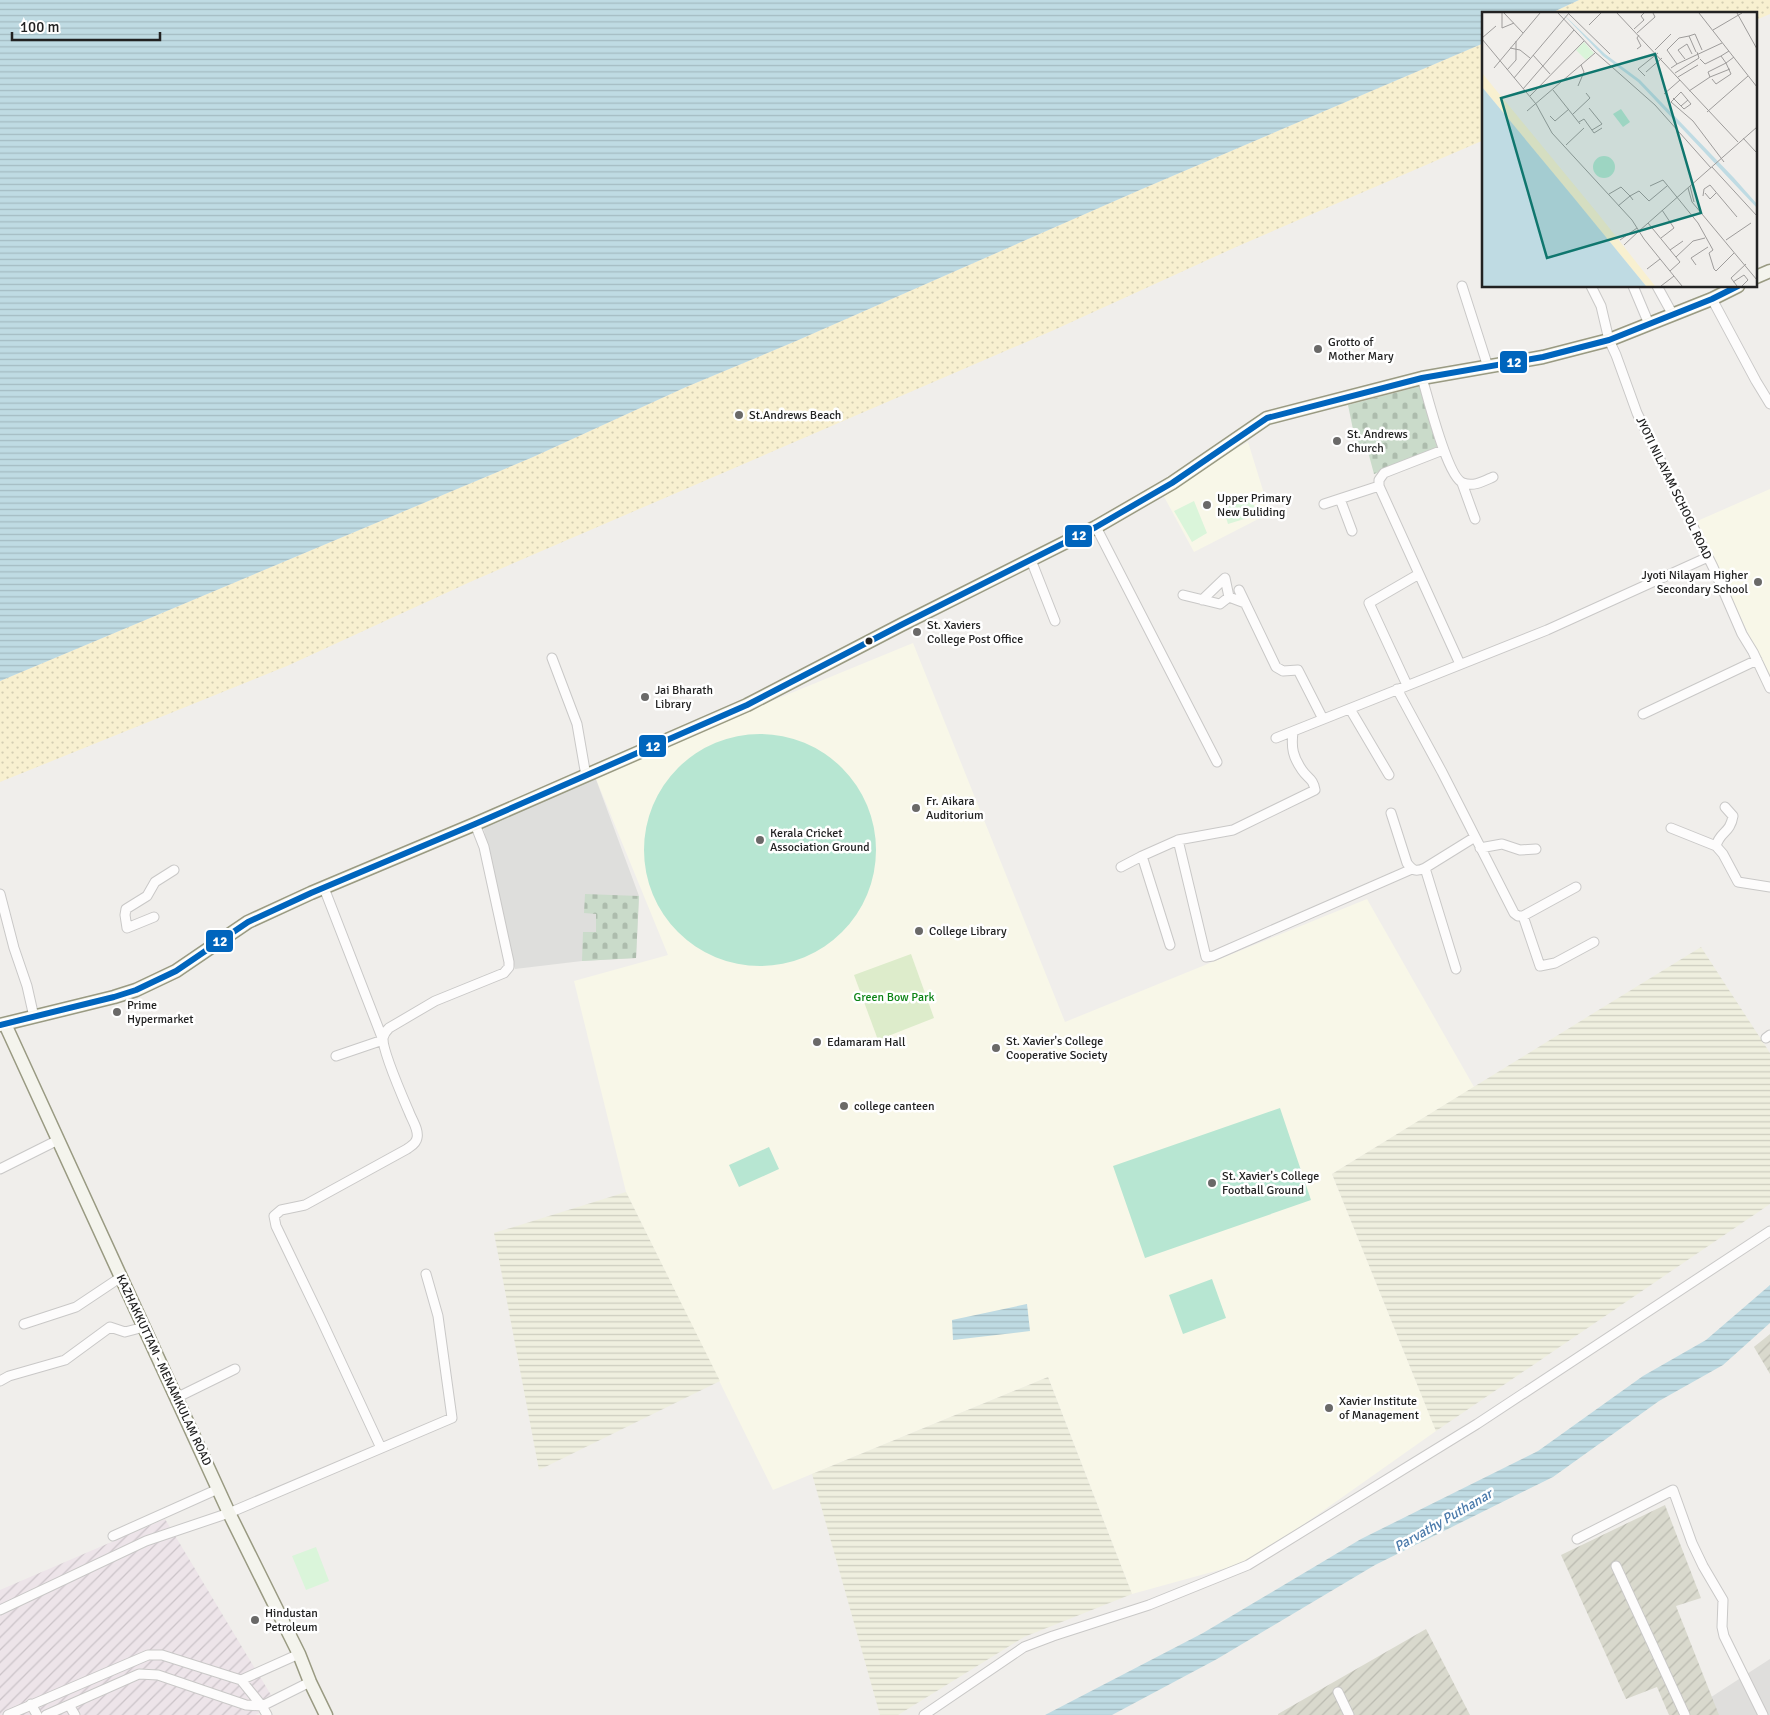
<svg xmlns="http://www.w3.org/2000/svg" width="1770" height="1715" viewBox="0 0 1770 1715" font-family="Signika,sans-serif">
<style>
.residential{fill:#dfdedc}
.industrial{fill:url(#industrial-furrows)}
.education{fill:#f8f7e8}
.religious{fill:#dededc}
.construction{fill:url(#construction-furrows)}
.farmland{fill:url(#farmland-rules)}
.sand{fill:url(#sand-dots)}
.cemetery{fill:url(#cemetery-stones)}
.park{fill:#daf5da}
.garden{fill:#ddeccb}
.pitch{fill:#b7e6d2}
.water{fill:url(#water-rules)}
.lines{fill:none;stroke-linecap:round;stroke-linejoin:round}
.minor-casing{stroke:#c9c8c7;stroke-width:11}
.secondary-casing{stroke:#999a82;stroke-width:15}
.minor{stroke:#fdfcfc;stroke-width:9}
.secondary{stroke:#f4f4ed;stroke-width:12}
.bus-1-casing{stroke:#fff;stroke-width:10}
.bus-1{stroke:#0065bd;stroke-width:6}
.poi-dot{fill:#6a6968;stroke:#fff;stroke-width:2}
.bus-dot{fill:#222;stroke:#fff;stroke-width:2}
.labels{text-anchor:middle;stroke-width:5;stroke-linejoin:round;paint-order:stroke}
.poi-label{font-size:12px;fill:#222;stroke:#fff;text-anchor:start}
.street-label{font-size:12px;fill:#222;stroke:#fff}
.park-label{font-size:12px;fill:#0c8416;stroke:#fff}
.water-label{font-size:14px;font-style:italic;fill:#4a7aab;stroke:#fff}
.inset-road{fill:none;stroke:#9e9c9b;stroke-width:1}
.view{fill:#0f766e;fill-opacity:0.15;stroke:#0f766e;stroke-width:2.5}
.inset-edge{fill:none;stroke:#222;stroke-width:2.5}
.line-badge{stroke:#fff;stroke-width:2}
.badge-label{font-size:14px;text-anchor:middle;font-weight:bold;fill:#fff}
</style>
<defs>
<pattern id="industrial-furrows" width="10" height="10" patternUnits="userSpaceOnUse" patternTransform="scale(1.25)"><rect width="10" height="10" fill="#ede4e9"/><path d="M-1 1l2-2M0 10L10 0M9 11l2-2" fill="none" stroke="#cbc3c8"/></pattern>
<pattern id="construction-furrows" width="10" height="10" patternUnits="userSpaceOnUse" patternTransform="scale(1.25)"><rect width="10" height="10" fill="#d9d9cd"/><path d="M-1 1l2-2M0 10L10 0M9 11l2-2" fill="none" stroke="#babab0"/></pattern>
<pattern id="farmland-rules" width="6" height="5" patternUnits="userSpaceOnUse" patternTransform="scale(1.25)"><rect width="6" height="5" fill="#efefdf"/><path d="M0 2.5h6" fill="none" stroke="#cdcdbf"/></pattern>
<pattern id="sand-dots" width="8" height="8" patternUnits="userSpaceOnUse" patternTransform="scale(1.25)"><rect width="8" height="8" fill="#f8f0d0"/><path d="M2 2h.1M6 6h.1" fill="none" stroke="#d4ceb2" stroke-width="1.8" stroke-linecap="round"/></pattern>
<pattern id="cemetery-stones" width="16" height="16" patternUnits="userSpaceOnUse" patternTransform="scale(1.25)"><rect width="16" height="16" fill="#cadbca"/><path d="M2 7V4a2 2 0 0 1 4 0v3zM10 15v-3a2 2 0 0 1 4 0v3z" fill="#adbcad"/></pattern>
<pattern id="water-rules" width="6" height="5" patternUnits="userSpaceOnUse" patternTransform="scale(1.25)"><rect width="6" height="5" fill="#bfdbe3"/><path d="M0 2.5h6" fill="none" stroke="#a4bcc2"/></pattern>
</defs>
<rect width="100%" height="100%" fill="#f0eeeb"/>
<path class="residential" d="M1770 1659V1715H1709L1702 1703Z"/>
<path class="industrial" d="M165 1519 277 1705 255 1715H0V1590Z"/>
<path class="education" d="M1248 442 1270 513 1194 552 1161 491Z
M1770 489V679L1695 522Z
M913 643 1065 1022 1367 899 1474 1087 1332 1174 1436 1431 1252 1561 1132 1594 1048 1377 773 1490 626 1192 574 981 668 955 594 774Z"/>
<path class="religious" d="M594 774 639 896 636 958 582 961 515 969 483 826Z"/>
<path class="construction" d="M1770 1334V1374L1754 1347Z
M1665 1505 1701 1598 1676 1606 1719 1715H1669L1657 1687 1626 1699 1561 1555Z
M1426 1629 1470 1715H1278V1714Z"/>
<path class="farmland" d="M1701 947 1770 1053V1204L1436 1431 1332 1174Z
M626 1192 720 1381 539 1470 494 1233Z
M1048 1377 1132 1594 1024 1637 898 1715H880L812 1474Z"/>
<path class="sand" d="M1579 0H1770V14L1756 20V14H1549Z
M1484 43V140L1236 247 1054 330 470 582 287 666 0 782V681L533 457 686 387 796 341 1142 189Z"/>
<path class="cemetery" d="M1421 386 1438 446 1432 452 1374 474 1367 448 1357 449 1348 405Z
M585 894 639 896 636 958 582 961 583 932H596V914L584 913Z"/>
<path class="park" d="M1252 499 1257 515 1228 524 1223 508Z
M1194 501 1207 533 1192 542 1174 511Z
M316 1547 329 1581 306 1590 292 1556Z"/>
<path class="garden" d="M911 954 934 1018 878 1040 854 975Z"/>
<path class="pitch" d="M644 850a116 116 0 1 1 232 0a116 116 0 1 1-232 0Z
M1280 1108 1311 1200 1145 1258 1113 1166Z
M769 1147 779 1169 739 1187 729 1165Z
M1212 1279 1226 1318 1183 1334 1169 1295Z"/>
<path class="water" d="M0 0H1579L1549 14H1484V43L1142 189 796 341 686 387 533 457 0 681Z
M1770 1285V1323L1723 1365 1659 1401 1553 1477 1375 1565 1217 1659 1112 1715H1045L1203 1633 1361 1539 1538 1451 1643 1376 1706 1340Z
M1027 1304 1030 1331 953 1340 952 1320Z"/>
<g class="lines">
<defs>
<path id="minor" d="M1462 286 1488 367
M1591 286 1601 306 1609 340 1616 355 1637 413 1713 567 1742 634 1753 652 1770 688
M1633 286 1649 324
M1657 286 1673 315
M1712 299 1756 381 1770 404
M1422 378C1428 397 1447 477 1463 483 1474 487 1484 481 1493 477
M1443 450 1384 473 1379 480V486L1460 664
M1462 483 1475 519
M1340 499 1352 531
M1324 504 1379 486
M1096 527 1217 762
M1031 560 1055 621
M1239 590 1276 667 1283 671 1298 670 1323 719
M1183 595 1220 604 1229 597 1245 603
M1202 600 1225 578 1229 597
M552 658 577 724 586 776
M1407 685 1369 603 1419 574
M1397 689 1442 772 1514 913 1518 916H1523L1576 887
M1350 709 1389 775
M1643 714 1757 660
M1276 738 1547 630 1708 557
M1391 813 1407 863C1413 871 1416 872 1425 868L1475 837
M1671 828 1716 846 1723 854 1738 882 1770 887
M1178 840 1206 957 1213 956 1412 869
M1716 846C1720 831 1730 834 1733 816L1725 807
M1480 848 1502 844 1520 850 1536 849
M1121 867 1142 856
M1425 868 1456 969
M324 888 383 1040 336 1056
M0 894 14 948 27 986 34 1017
M1523 916 1540 966 1555 963 1594 942
M154 917 127 928 125 915 126 909 147 896 155 882 174 870
M1170 945 1142 856 1178 840 1233 830 1315 790C1313 778 1308 779 1302 770 1293 757 1291 748 1293 732
M1766 1038 1770 1035
M0 1169 58 1140
M24 1324 76 1307 121 1277
M0 1381 9 1376 65 1360 110 1327 125 1332 144 1327
M176 1398 235 1369
M381 1448 320 1317 276 1226 274 1216 281 1210 305 1205 407 1149C411 1146 416 1144 417 1138 419 1130 412 1120 409 1112 403 1098 382 1050 383 1038 384 1033 386 1031 389 1028L435 1001 504 973 509 967V962L484 847 475 824
M113 1536 218 1489
M1577 1539 1673 1490 1692 1543 1703 1566 1723 1600 1722 1627 1724 1636 1763 1715
M1616 1566 1685 1715
M0 1610 146 1541 229 1513 452 1418 438 1316 426 1274
M241 1680 262 1706 267 1715
M1338 1692 1349 1715
M31 1704 37 1715
M69 1705 75 1715
M8 1715 148 1655H162L241 1680 299 1654
M46 1715 139 1674 158 1675 246 1705 262 1706 310 1682
M924 1715 1024 1647 1053 1636 1149 1605 1248 1565 1477 1424 1770 1231"/>
<path id="secondary" d="M1756 277 1770 271
M5 1024 229 1513 299 1654 310 1682 326 1715
M0 1025 114 997 136 990 176 971 248 922 311 893 475 824 747 705 901 625 1096 527 1172 483 1267 418 1422 378 1543 357 1609 340 1712 299 1738 286"/>
</defs>
<use href="#minor" class="minor-casing"/>
<use href="#secondary" class="secondary-casing"/>
<use href="#minor" class="minor"/>
<use href="#secondary" class="secondary"/>
<defs>
<path id="bus-1" d="M0 1025 114 997 136 990 176 971 248 922 311 893 475 824 747 705 901 625 1096 527 1172 483 1267 418 1422 378 1543 357 1609 340 1712 299 1738 286"/>
</defs>
<use href="#bus-1" class="bus-1-casing"/>
<use href="#bus-1" class="bus-1"/>
</g>
<g class="poi-dot">
<circle cx="1318" cy="349" r="5"/>
<circle cx="739" cy="415" r="5"/>
<circle cx="1337" cy="441" r="5"/>
<circle cx="1207" cy="505" r="5"/>
<circle cx="1758" cy="582" r="5"/>
<circle cx="917" cy="632" r="5"/>
<circle cx="645" cy="697" r="5"/>
<circle cx="916" cy="808" r="5"/>
<circle cx="760" cy="840" r="5"/>
<circle cx="919" cy="931" r="5"/>
<circle cx="117" cy="1012" r="5"/>
<circle cx="817" cy="1042" r="5"/>
<circle cx="996" cy="1048" r="5"/>
<circle cx="844" cy="1106" r="5"/>
<circle cx="1212" cy="1183" r="5"/>
<circle cx="1329" cy="1408" r="5"/>
<circle cx="255" cy="1620" r="5"/>
</g>
<circle class="bus-dot" cx="869" cy="641" r="4.5"/>
<g class="labels">
<g class="poi-label">
<text x="1328" y="346">Grotto of<tspan x="1328" dy="14">Mother Mary</tspan></text>
<text x="749" y="419">St.Andrews Beach</text>
<text x="1347" y="438">St. Andrews<tspan x="1347" dy="14">Church</tspan></text>
<text x="1217" y="502">Upper Primary<tspan x="1217" dy="14">New Buliding</tspan></text>
<text x="1748" y="579" text-anchor="end">Jyoti Nilayam Higher<tspan x="1748" dy="14">Secondary School</tspan></text>
<text x="927" y="629">St. Xaviers<tspan x="927" dy="14">College Post Office</tspan></text>
<text x="655" y="694">Jai Bharath<tspan x="655" dy="14">Library</tspan></text>
<text x="926" y="805">Fr. Aikara<tspan x="926" dy="14">Auditorium</tspan></text>
<text x="770" y="837">Kerala Cricket<tspan x="770" dy="14">Association Ground</tspan></text>
<text x="929" y="935">College Library</text>
<text x="127" y="1009">Prime<tspan x="127" dy="14">Hypermarket</tspan></text>
<text x="1006" y="1045">St. Xavier's College<tspan x="1006" dy="14">Cooperative Society</tspan></text>
<text x="827" y="1046">Edamaram Hall</text>
<text x="854" y="1110">college canteen</text>
<text x="1222" y="1180">St. Xavier's College<tspan x="1222" dy="14">Football Ground</tspan></text>
<text x="1339" y="1405">Xavier Institute<tspan x="1339" dy="14">of Management</tspan></text>
<text x="265" y="1617">Hindustan<tspan x="265" dy="14">Petroleum</tspan></text>
</g>
<g class="street-label">
<text transform="translate(1674 488) rotate(64)" y="4">JYOTI NILAYAM SCHOOL ROAD</text>
<text transform="translate(164 1370) rotate(65)" y="4">KAZHAKKUTTAM - MENAMKULAM ROAD</text>
</g>
<g class="park-label">
<text x="894" y="1001">Green Bow Park</text>
</g>
<g class="water-label">
<text transform="translate(1443 1520) rotate(-30)" y="5">Parvathy Puthanar</text>
</g>
</g>
<g transform="translate(1482 12)">
<rect width="275" height="275" fill="#f0eeeb"/>
<path d="M0 61 117 203 173 274H164L0 75Z" fill="#f8f0d0"/>
<path d="M102 30 112 41 104 48 94 38Z" fill="#daf5da"/>
<path d="M139 97 148 110 141 115 131 102ZM111 155a11 11 0 1 1 22 0a11 11 0 1 1-22 0Z" fill="#b7e6d2"/>
<path d="M80 1 123 42 158 68 252 166 275 192V196L156 70 121 44ZM0 75 92 186 164 274H0Z" fill="#bfdbe3"/>
<path class="inset-road" d="M20 1V16L32 11M22 1 41 21M76 1 113 40 173 93 229 156M135 1 256 130M217 1 275 75M255 1 275 37M87 2 128 42M107 13 119 1M152 17 162 8 159 4 162 1M231 18 260 1M155 21 173 5 171 1M207 24 213 22 220 38M0 26 14 14M0 27 54 92 70 121 150 208 162 227 200 274M28 36 38 38 48 46M155 37 159 34 155 26 157 23M173 38 189 22M247 39 239 44 244 51 252 45M51 43 68 62M203 47 196 38 205 32 210 42M218 47 223 52 239 44M195 52 240 31M12 56 58 1M189 56 195 52 185 38 197 26 207 24 214 40M25 58 34 48V29M164 60 180 46M193 61 217 46 215 40M163 64 156 57 176 41M196 65 216 53M228 65 226 60 244 51 249 62 234 72 230 67M32 66 87 1M96 74 102 60 99 53M41 77 92 18M71 78 98 112M207 79 228 65 248 57M182 82 198 68M48 84 102 29M191 86 199 94 206 88M199 94 202 97 209 92 199 80 189 90 211 109 242 150M107 96 120 112 110 118M45 99 113 41M225 100 266 64M91 102 108 86 104 81M68 104 73 109 87 97M97 110 102 107 112 121 120 116M261 126 274 140M84 133 102 116M230 155 275 204M168 174 181 168 216 211 231 238 227 241 232 257 234 259 252 241M208 174 212 190M206 176 210 190 275 268M223 181 228 187 234 181M127 182 139 175 148 184 157 179 167 189 185 174M221 184 222 177 228 173 255 205M136 194 148 184 151 188M166 211 198 250 188 259M157 219 275 115M179 226 192 216 180 198M138 228 155 216M244 228 269 211M142 233 157 219M188 238 201 229M194 245 211 229 223 226M214 253 209 246 226 235M165 257 178 247M251 270 262 263 266 268 260 274M179 274 192 264M255 274 249 266 264 252"/>
<path class="view" d="M173 42 219 201 65 246 19 86Z"/>
<rect width="275" height="275" class="inset-edge"/>
</g>
<g class="line-badge">
<rect x="1499" y="350" width="29" height="24" rx="5" fill="#0065bd"/>
<rect x="1064" y="524" width="29" height="24" rx="5" fill="#0065bd"/>
<rect x="638" y="734" width="29" height="24" rx="5" fill="#0065bd"/>
<rect x="205" y="929" width="29" height="24" rx="5" fill="#0065bd"/>
</g>
<g class="badge-label">
<text x="1514" y="367">12</text>
<text x="1079" y="540">12</text>
<text x="653" y="751">12</text>
<text x="220" y="946">12</text>
</g>
<path d="M12 32v8h148v-8" fill="none" stroke="#222222" stroke-width="2.5"/>
<text x="20" y="32" font-size="15" fill="#222222" stroke="#ffffff" stroke-width="4" paint-order="stroke">100 m</text>
</svg>
